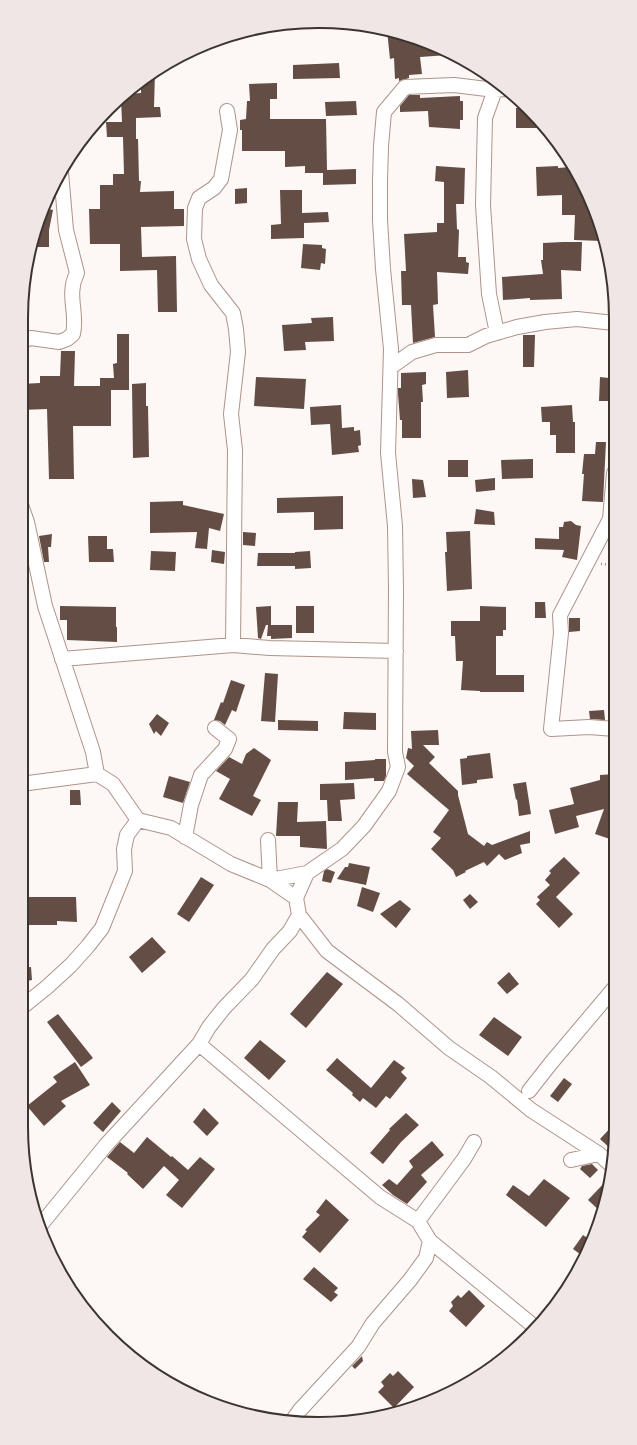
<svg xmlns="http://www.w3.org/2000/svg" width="637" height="1445" viewBox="0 0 637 1445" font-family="'Nunito Sans',sans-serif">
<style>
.building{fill:#634d44}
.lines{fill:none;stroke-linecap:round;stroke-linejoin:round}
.street-casing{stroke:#ae948a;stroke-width:16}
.path{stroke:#9f9793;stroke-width:2.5;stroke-dasharray:1 3;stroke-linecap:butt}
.street{stroke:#fff;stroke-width:14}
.rim{fill:none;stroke:#3e342f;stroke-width:2}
</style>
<rect width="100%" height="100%" fill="#fdf7f5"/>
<path class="building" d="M387 30 414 37 448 55 420 57 422 74 409 75V78L399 81V78L395 79 394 58 390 59Z
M339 63 340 78 293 79V65Z
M155 72 154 107H160L161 117 136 118V139H138L139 181H141L140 192 174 191V209H184V226L141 227 142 257 176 256 177 312H158L157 270 120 271V244H90L89 209H100V185H113V174H124L123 137H107L106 122H122L121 98 125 94 141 93V80Z
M277 83V99H270V119H326L327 170 356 169V184L323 185V173H305V166L285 167V151H242V130H240V120L246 119 247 101H250L249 84Z
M409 95H420V98L460 96V101H463V120H460V129L429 127 428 111 400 112V106Z
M356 101 357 115 326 116 325 102Z
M516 108H525L545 128H516Z
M436 166 465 168 464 204H456L457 229 459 230 458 257H466V262L469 263 468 274 437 272 438 304 433 305 435 337 413 343 411 305H402L401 271H406L404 234 437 232V223H444V182L435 181Z
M558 166V168L571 167 585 190 586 201 591 200 593 204 603 241 574 240 575 215H562V195L537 196 536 167Z
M247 188V203L235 204V189Z
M280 190H302V213L328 212 329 222 304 223V238L271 239V225L281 224Z
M44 208 53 210 49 230V247H33L37 223Z
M563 242H582L581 271 561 270 562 299 530 300V298L503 300 502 277 543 274 541 260H543V243Z
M303 244 322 245V248L326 249 325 264 321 263 320 270 301 268Z
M333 317 334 341 305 342 306 350 284 351 282 325 312 323 311 318Z
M117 334H129V390H111V426H73L74 479H49L47 409 21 410V384L40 383V376H60L61 351H75L74 386H100V378H114L113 364 117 363Z
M523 335H535L534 367H523Z
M468 370 469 397 447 398 446 372Z
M426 372V384L422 385 423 402H421V438H402V420H400L398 394V388H401V373Z
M256 377 306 379 304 409 254 406Z
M600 377 609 378V401H599Z
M146 383V406H148L149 457 133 458 132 384Z
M341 405 342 428 354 427V431L360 430 361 445 358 446 359 452 332 455 330 424 311 425 310 407Z
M572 405 573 422H575V453H556V435H550V422H542L541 407Z
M596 442H606L603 502 582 501 584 474H582L584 454H595Z
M533 459V478L502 479 501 460Z
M448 460H468V477H448Z
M495 478V490L476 492 475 480Z
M412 479 423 480 426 497 413 498Z
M343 496V529L314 530V512L277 513V498Z
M183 501V505L224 514 220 531 209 528 207 549 195 548 197 532 150 533V502Z
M476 509 494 512 495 525 474 524Z
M571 521 576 525 581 526 577 560 562 557 564 550 535 549V538L559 539V527H563L564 522Z
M470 531 472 589 447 591 445 552H447L446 532Z
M243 532 256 533 255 546 243 545Z
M52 534 51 547H48L49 562H44L39 536Z
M88 536H107V549H113L114 562H89Z
M212 550 225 552 224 564 211 562Z
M151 551 176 552 175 571 150 570Z
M310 551 311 568 295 569V566H257L258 553H295V552Z
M535 602H545L546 618H535Z
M60 606 116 607V627H117V642L67 640V620H60Z
M271 606V625H292V638L271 639V636H267L268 625H266L261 639 258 638 256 607Z
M296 606H314V633H296Z
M480 606 506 607V630H503V636H496V675H524V692H480V691L461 690 463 661H456L455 636H451V621H480Z
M569 618H580V631L569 632Z
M265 673 278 674 275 722 261 721Z
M231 680 245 685 236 712 232 710 225 725 220 721 214 720 221 702 223 703Z
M604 710 605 720 590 719 589 711Z
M344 712 376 713V730L343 729Z
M157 714 169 723 161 736 156 731 154 734 149 724Z
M278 720 318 721V731L278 730Z
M438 730 439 745H423L435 757 429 763 458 791V795L468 834 484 846 487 842 492 845 530 831V843L520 845 522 853 505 860 499 854 487 866 484 862 465 871 466 872 456 877 453 870 431 849 441 838 433 832 449 810 407 774 414 766 406 758 408 748 412 749 411 731Z
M254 748 271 760 253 796 261 800 252 816 219 799 230 779 216 771 229 757 242 764 246 754Z
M490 753 493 778 477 780V783L462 785 460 759 467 758V756Z
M375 759H386V776L384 781H374V778L345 780V762L375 760Z
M615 774V827L610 839 595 834 604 809 576 816 579 827 555 834 549 810 574 804 570 788 600 780V775Z
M169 776 190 782 183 803 163 797Z
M526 782 531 814 519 816 517 799 516 800 513 784Z
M354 783 355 799 340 800 342 821H328L327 800H320V784Z
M70 790H80L81 805H70Z
M278 802H298L297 822 326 821 327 849 300 847V836H276Z
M564 857 580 873 556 897 573 914 559 928 536 904 540 900 537 897 550 885 545 880 551 873 549 871Z
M349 863 370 867 366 885 337 879 345 867H348Z
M327 869 335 872 331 883 322 881 324 871Z
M201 877 214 885 189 922 177 914Z
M362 887 380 893 373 912 357 906Z
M470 894 478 902 470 909 463 900Z
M21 897H76L77 922 57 921V925H21Z
M400 900 411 909 396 928 380 914Z
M152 937 166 952 142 973 129 957Z
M31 967 32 980 21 982V968Z
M327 972 343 984 306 1028 290 1014Z
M509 972 519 984 507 994 497 983Z
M58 1014 93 1058 81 1067 47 1022Z
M494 1017 522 1037 508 1056 479 1035Z
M260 1040 286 1061 269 1080 244 1058Z
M337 1058 371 1088 394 1060 405 1068 401 1072 407 1078 390 1099 386 1096 376 1108 363 1098 360 1102 352 1095 353 1093 326 1070Z
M75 1062 90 1085 61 1101 66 1106 44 1126 27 1106 57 1082 53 1077Z
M564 1078 572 1084 558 1102 550 1096Z
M112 1102 121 1111 103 1132 93 1123Z
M204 1108 219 1123 207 1136 193 1122Z
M406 1113 419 1125 401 1142 383 1164 370 1153 390 1130 389 1129Z
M616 1122V1126L612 1150 600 1139Z
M147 1137 171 1157 172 1156 188 1170 200 1157 215 1169 182 1208 166 1195 179 1180 164 1166 143 1189 127 1174 128 1173 107 1157 120 1142 134 1153Z
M432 1141 444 1155 421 1175 427 1182 407 1204 393 1195 382 1185 389 1179 397 1185 413 1167 409 1161Z
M592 1164 598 1170 590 1178 580 1169 582 1166Z
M544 1179 570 1198 546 1227 506 1195 513 1185 529 1196Z
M607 1180 603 1206 602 1213 588 1200Z
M326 1199 349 1220 320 1253 302 1237 307 1231 305 1230 320 1215 316 1212Z
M583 1235 592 1241 584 1257 573 1249Z
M314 1267 338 1288 334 1292 338 1295 331 1302 303 1279Z
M469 1290 485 1306 466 1327 449 1311 453 1306 451 1302 458 1295 461 1298Z
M362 1356 363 1361 355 1369 352 1366Z
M398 1371 414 1387 394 1408 378 1392 384 1386 381 1382 390 1373 393 1376Z"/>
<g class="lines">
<defs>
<path id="street" d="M506 89 495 90 454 85 405 87 384 112 381 146 380 181V220L383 269 391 349 388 453 395 526 396 588 395 752 398 767 389 791 364 826 342 849 307 873 270 880 296 898 299 915 327 951 398 1004 449 1048 491 1077 531 1110 599 1154 610 1164
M495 90 485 118 483 205 489 294 497 333
M227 111 230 130 221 179 214 188 199 198 195 208 194 239 199 259 211 285 233 313 236 329 238 352 231 414 235 450 233 645
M21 341 31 338 59 342 67 339 73 334C78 313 66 295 77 273L66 230 61 172
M391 367 412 352 436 345H468L486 336 517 327 545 322 577 319 614 323
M614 473 610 519 560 615 561 633 551 729 589 727 615 729
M21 505 27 522 45 606 93 752 97 774 113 784 138 820 171 828 231 864 270 880 268 840
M62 659 233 645 270 648 396 651
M21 784 97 774
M185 837 191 805 201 775 225 749 229 739 215 728
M296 898 307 873
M21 1008 47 987 71 965 88 946 102 928 125 871 124 849 127 835 138 820
M199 1044 380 1197 418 1221 464 1159 474 1142
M529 1091 551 1063 616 986
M571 1160 599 1154
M418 1221 430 1241 536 1328
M39 1227 106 1145 199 1044 209 1027 224 1008 252 979 273 949 290 931 299 915
M292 1421 300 1410 358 1347 373 1323 410 1280 426 1258 430 1241"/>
</defs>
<use href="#street" class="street-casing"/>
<path class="path" d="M601 564 614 565"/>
<use href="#street" class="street"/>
</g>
<path d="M0 0H637V1445H0ZM318 28H319A290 290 0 0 1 609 318V1127A290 290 0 0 1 319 1417H318A290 290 0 0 1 28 1127V318A290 290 0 0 1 318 28Z" fill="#eee7e5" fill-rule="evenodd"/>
<path class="rim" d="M318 28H319A290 290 0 0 1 609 318V1127A290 290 0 0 1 319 1417H318A290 290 0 0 1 28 1127V318A290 290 0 0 1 318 28Z"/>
</svg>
